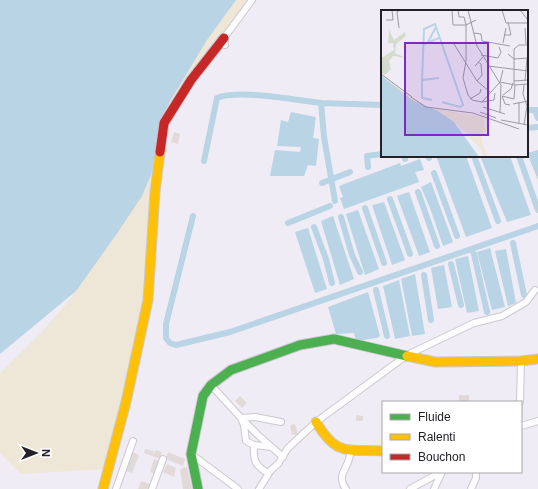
<svg xmlns="http://www.w3.org/2000/svg" width="538" height="489" viewBox="0 0 538 489" font-family="Helvetica,sans-serif">
<style>
.sand{fill:#eee6d7}
.water{fill:#b8d4e5}
.lines{fill:none;stroke-linecap:round;stroke-linejoin:round}
.canal{stroke:#b8d4e5;stroke-width:6}
.building{fill:#e2d9d9}
.street-casing{stroke:#cbc8cf;stroke-width:8}
.fast-casing{stroke:#cbc8cf;stroke-width:11}
.slow-casing{stroke:#cbc8cf;stroke-width:11}
.jam-casing{stroke:#cbc8cf;stroke-width:11}
.street{stroke:#fdfcfe;stroke-width:6}
.fast{stroke:#4caf50;stroke-width:9}
.slow{stroke:#ffc107;stroke-width:9}
.jam{stroke:#c62828;stroke-width:9}
.inset-river{fill:none;stroke:#b8d4e5;stroke-width:2}
.inset-road{fill:none;stroke:#9e9aa3;stroke-width:1}
.view{fill:#7b2cbf;fill-opacity:0.15;stroke:#7b2cbf;stroke-width:2}
.inset-edge{fill:none;stroke:#232027;stroke-width:2}
</style>
<rect width="100%" height="100%" fill="#f0ecf6"/>
<path class="sand" d="M230 0H248L164 121 145 302 105 469 21 474 0 453V373L42 332 71 298 116 223 158 118Z"/>
<path class="water" d="M0 0H236L207 40 169 103 162 118 151 175 142 196 118 232 76 291 0 354Z
M291 112 316 117 313 138 319 139 316 166 308 165 304 176H270L275 150 300 152 301 147 277 146 281 120 288 122Z
M538 150V180L527 153Z
M436 156H466L492 228 466 237Z
M480 156H510L531 215 507 222Z
M420 159 424 170 415 172 419 182 344 209 340 198 343 197 339 186 400 163 401 166Z
M431 182 453 242 443 246 430 208 421 187Z
M409 192 430 252 419 256 397 196Z
M384 202 405 260 392 265 372 205Z
M358 210 379 269 365 275 346 214Z
M333 216 354 279 340 285 321 221Z
M308 228 327 289 315 293 295 232Z
M490 248 505 307 492 310 477 252Z
M506 249 516 303 508 306 495 251Z
M468 256 479 311 467 313 455 259Z
M444 265 452 307 438 309 431 268Z
M415 274 425 334 412 336 401 279Z
M399 280 410 336 395 339 383 286Z
M368 292 380 336 377 338 356 341 354 333 336 334 328 307Z"/>
<g class="lines">
<path class="canal" d="M527 110H538
M535 110 538 118
M527 128 538 127
M405 156V159
M429 156V158
M474 156 498 221
M519 156 538 210
M204 161 217 98C238 89 297 100 321 103
M368 167 367 156 382 154
M434 173 457 236
M322 183 350 172
M418 192 437 246
M390 199 410 254
M335 201 324 137 321 103 382 105
M365 208 384 263
M193 216 166 324V338L170 343 176 345 230 332 538 226
M341 217 352 255 360 272
M288 223 330 206
M314 227 326 259 332 283
M513 243 524 295
M474 254 487 312
M451 264 461 305
M424 275 431 320
M376 290 387 336"/>
</g>
<path class="building" d="M174 132 180 134 178 144 171 142Z
M459 395H469V401H459Z
M240 396 247 403 242 408 235 401Z
M356 415 363 416V421H356Z
M295 424 298 434 292 435 290 425Z
M145 449 154 451 152 456 144 453Z
M156 450 162 452 160 459 152 456Z
M133 452 139 455 132 473 126 471Z
M168 452 185 459 183 466 166 459Z
M154 459 159 461 155 474 150 472Z
M167 464 176 468 174 477 163 472Z
M187 467 192 489H183L180 469Z
M141 481 150 484 148 489H138Z"/>
<g class="lines">
<defs>
<path id="street" d="M225 45 224 38 252 0
M211 385 241 418 244 425 246 441 254 445 271 447
M520 402 521 361
M241 418 255 417 281 422
M243 420 259 436 283 457
M521 426 538 421
M254 445C253 460 255 466 268 473
M191 454 238 489
M116 489 133 441
M152 489 163 459
M259 489 271 470 278 464 288 448 316 422 407 355 474 323 502 316 526 302 535 290
M346 489C334 474 352 466 350 451
M410 489 441 472
M434 489 442 472
M471 489 476 478V472"/>
<path id="fast" d="M198 489 191 454 203 396 211 385 231 370 300 345 334 339 407 356"/>
<path id="slow" d="M407 356 435 362 521 361 538 359
M316 422C337 457 347 449 383 451
M103 489 126 402 148 300 155 192 160 152"/>
<path id="jam" d="M160 152 164 123 191 80 224 38"/>
</defs>
<use href="#street" class="street-casing"/>
<use href="#fast" class="fast-casing"/>
<use href="#slow" class="slow-casing"/>
<use href="#jam" class="jam-casing"/>
<use href="#street" class="street"/>
<use href="#fast" class="fast"/>
<use href="#slow" class="slow"/>
<use href="#jam" class="jam"/>
</g>
<g transform="translate(381 10)">
<rect width="147" height="147" fill="#f0ecf6"/>
<path d="M8 20 13 30 24 22 25 26 15 34 14 43 25 48 12 46 8 51 10 59 4 65 0 63V48L13 40 12 33H7Z" fill="#d4dccd"/>
<path d="M0 64 44 97 103 107 104 121 101 125V130L106 147H103L99 138 75 113 30 90Z" fill="#eee6d7"/>
<path d="M0 65 31 90 57 101 73 112 98 147H0Z" fill="#b8d4e5"/>
<path class="inset-river" d="M47 32 55 17M43 34 58 28M58 68 41 70 43 19 54 14 82 95 79 97 61 92M41 70V88L51 90"/>
<path class="inset-road" d="M71 0 72 15H85L95 10M77 0 78 7H83L85 15V51L82 68 87 85 91 90 101 92 113 90 114 83M87 0 96 36 120 75 119 103M121 0 125 13H147M139 0 147 10M5 10H12L11 0M18 18 16 2 19 0M144 18 145 34M93 23 100 24 101 31 129 36M123 25H130L127 12M122 33 125 18M73 34 96 71 109 82M127 44 133 49 147 48M100 45 117 48 120 42 118 37M94 56 102 47M107 56 147 61M0 64 31 87M96 71 101 65 100 54 97 52M133 71 147 70M144 71 146 48M119 72 122 60M133 74V39L138 35H147M122 85 130 79 132 73M121 86 133 89 134 75M121 86 124 94 129 95M30 87 45 97 92 103 138 119M89 89 99 83 100 79M101 92 119 72 134 75 147 74M132 94 147 91M102 97 124 104M99 102 115 108M120 110 147 115M138 113V92M143 115 146 96 142 84 143 75"/>
<path class="view" d="M24 33H107V125H24Z"/>
<rect width="147" height="147" class="inset-edge"/>
</g>
<rect x="382" y="401" width="140" height="72" fill="#ffffff" stroke="#a7a6a9"/>
<rect x="390" y="414" width="20" height="6" fill="#4caf50" stroke="#a7a6a9"/>
<text x="418" y="421" font-size="12" fill="#232027">Fluide</text>
<rect x="390" y="434" width="20" height="6" fill="#ffc107" stroke="#a7a6a9"/>
<text x="418" y="441" font-size="12" fill="#232027">Ralenti</text>
<rect x="390" y="454" width="20" height="6" fill="#c62828" stroke="#a7a6a9"/>
<text x="418" y="461" font-size="12" fill="#232027">Bouchon</text>
<g transform="translate(36 453) rotate(90)" stroke="#ffffff" stroke-width="3" paint-order="stroke">
<path d="M0-3L7 15L0 10L-7 15Z" fill="#232027"/>
<text y="-6" font-size="11" font-weight="bold" text-anchor="middle" fill="#232027">N</text>
</g>
</svg>
